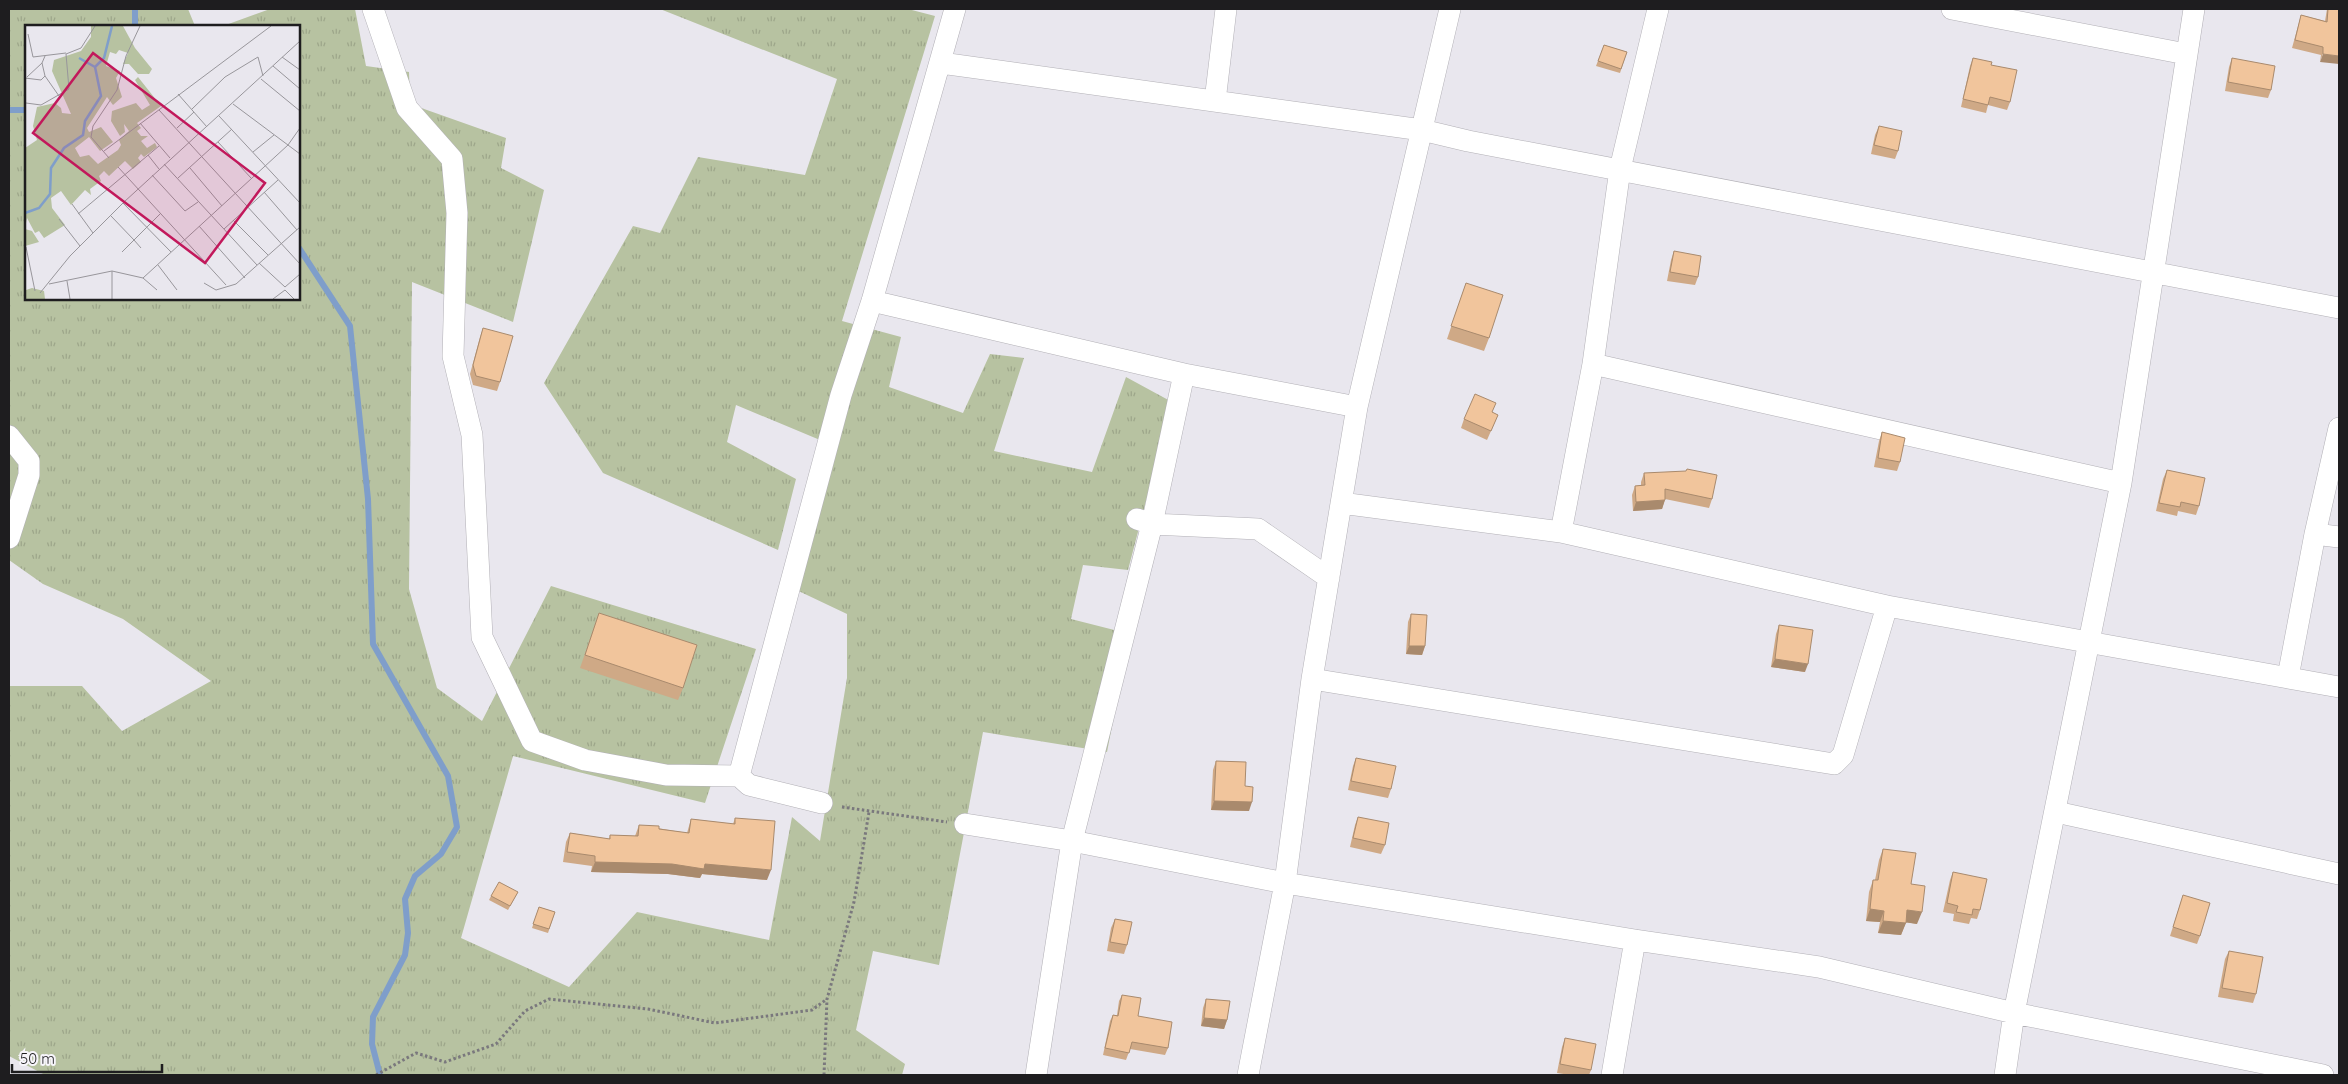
<svg xmlns="http://www.w3.org/2000/svg" width="2348" height="1084" viewBox="0 0 2348 1084" font-family="Quicksand,sans-serif">
<style>
.grass{fill:url(#grass-tufts)}
.lines{fill:none;stroke-linecap:round;stroke-linejoin:round}
.stream{stroke:#7f9eca;stroke-width:6}
.street-casing{stroke:#b2b0b6;stroke-width:22}
.path{stroke:#7a787d;stroke-width:3;stroke-dasharray:2.5 2.5;stroke-linecap:butt}
.street{stroke:#fff;stroke-width:21}
.wall{fill:#cfa986}
.shaded-wall{fill:#a98a6d}
.building{fill:#f1c59c;stroke:#a98a6d}
.inset-river{fill:none;stroke:#7f9eca;stroke-width:2.5}
.inset-road{fill:none;stroke:#98969b;stroke-width:1}
.view{fill:#c2185b;fill-opacity:0.15;stroke:#c2185b;stroke-width:2.5}
.inset-edge{fill:none;stroke:#1e1d1f;stroke-width:2.5}
</style>
<defs>
<pattern id="grass-tufts" width="24" height="20" patternUnits="userSpaceOnUse" patternTransform="scale(1.25)"><rect width="24" height="20" fill="#b7c2a1"/><path d="M3 7l-1-3M5 7V3M7 7l1-3M15 17l-1-3M17 17v-4M19 17l1-3" fill="none" stroke="#9da68a"/></pattern>
</defs>
<rect width="100%" height="100%" fill="#e9e7ee"/>
<path class="grass" d="M9 9H188L195 26H26V299H299V26H223L270 9H355L366 66 409 72 410 104 506 138 501 168 544 190 513 322 412 282 409 589 437 688 482 721 551 586 756 649 705 803 513 756 461 938 569 987 637 912 769 940 792 817 820 841 847 678V614L788 586 820 440 736 405 727 442 796 479 778 550 603 473 544 383 633 226 660 233 698 157 805 175 837 79 660 9H908L935 16 842 321 901 337 889 387 963 413 990 354 1024 358 994 451 1092 472 1126 377 1172 402 1128 570 1083 565 1071 619 1130 634 1107 752 983 732 939 965 873 951 856 1030 905 1064 902 1075H45L9 1056V686H82L122 731 211 681 123 619 43 584 9 560Z"/>
<g class="lines">
<path class="stream" d="M135 26V9
M9 110H26
M299 248 350 326 368 499 373 644 448 776 457 827 441 854 415 876 405 899 408 933 405 955 373 1017 372 1044 380 1075"/>
<defs>
<path id="street" d="M373 9 407 108 452 159 457 213 453 356 472 435 482 637 532 741 585 760 666 775 739 776 749 785 822 803
M1952 9 2186 54
M941 63 1422 130 1468 141 2339 308
M1215 101 1226 9
M872 301 1184 374 1357 407
M1593 364 2121 483
M9 436 29 461V475L9 538
M1341 503 1561 532 1887 606 2339 687
M1137 519 1152 524 1258 529 1329 578
M1561 532 1593 364 1620 169 1658 9
M2315 534 2339 537
M2288 677 2315 534 2339 428
M1312 679 1834 764 1843 755 1887 606
M739 776 841 395 872 301 955 9
M2056 812 2339 874
M965 824 1072 841 1285 883 1635 940 1819 967 2014 1013 2323 1075
M1036 1075 1072 841 1152 524 1184 374
M1248 1075 1285 883 1312 679 1357 407 1450 9
M1612 1075 1635 940
M2005 1075 2014 1013 2121 483 2194 9"/>
</defs>
<use href="#street" class="street-casing"/>
<path class="path" d="M842 807 947 822
M376 1075 416 1053 445 1062 496 1044 525 1011 549 999 648 1009 715 1023 812 1010 827 999
M824 1075 827 999 854 902 869 812"/>
<use href="#street" class="street"/>
</g>
<path class="wall" d="M2327 9H2339L2320 62 2321 55 2292 48 2301 15 2325 21Z
M1604 45 1627 52 1620 73 1596 66Z
M1973 58 1991 65 2010 102 2007 110 1988 105 1986 113 1961 107 1970 66Z
M2232 58 2271 90 2268 98 2225 91 2229 67Z
M1879 126 1898 151 1895 159 1871 154 1875 135Z
M1674 251 1698 277 1695 285 1667 281 1671 260Z
M1466 283 1489 338 1484 351 1447 339Z
M483 328 500 382 497 391 473 385 470 374 480 337Z
M1492 412 1498 415 1487 440 1461 428 1464 419Z
M1882 432 1900 462 1897 471 1874 467 1879 441Z
M2167 470 2199 506 2196 515 2178 511 2177 516 2156 511 2163 479Z
M1644 473 1712 499 1709 508 1665 499 1662 509 1633 511 1632 495 1635 486 1641 485V482Z
M599 613 683 688 678 700 580 668Z
M1411 614 1425 646 1422 655 1406 654 1408 622Z
M1779 625 1805 672 1771 667 1776 634Z
M1356 758 1391 789 1388 798 1348 790 1353 766Z
M1216 761 1245 786 1249 811 1211 810 1213 770Z
M1358 817 1385 845 1381 854 1350 847 1355 825Z
M735 818 767 880 702 874 700 878 668 874 591 872 592 866 563 862 566 842 570 833 609 839 610 835 635 836 639 825 687 833 691 819 733 824Z
M1883 849 1911 884 1917 924 1906 922 1901 935 1878 933 1880 922 1866 921 1869 892 1873 880H1875L1879 860Z
M1953 872 1980 910 1977 919 1971 918 1969 924 1953 921 1954 914 1943 912 1950 880Z
M518 892 508 910 489 900 491 896Z
M2183 895 2200 936 2197 944 2170 936Z
M539 907 555 912 548 933 532 928Z
M1115 919 1127 945 1124 954 1107 951 1111 928Z
M2229 951 2256 994 2253 1003 2218 997 2225 959Z
M1122 995 1138 1016 1168 1048 1165 1055 1130 1049 1126 1060 1103 1055 1110 1021 1113 1015H1117L1119 1001Z
M1206 999 1227 1020 1224 1029 1201 1026 1203 1008Z
M1565 1038 1591 1070 1589 1075H1570L1557 1073 1562 1047Z"/>
<path class="shaded-wall" d="M2323 54 2339 56V64L2320 62Z
M1665 500 1662 509 1633 511 1636 502Z
M1409 646H1425L1422 655 1406 654Z
M1775 659 1808 664 1805 672 1771 667Z
M1214 801 1252 802 1249 811 1211 810Z
M595 862 705 864 771 870 767 880 702 874 700 878 668 874 591 872Z
M1870 909 1884 911 1880 922 1866 921Z
M1907 910 1922 912 1917 924 1903 922Z
M1883 921 1906 923 1901 935 1878 933Z
M1204 1018 1227 1020 1224 1029 1201 1026Z"/>
<path class="building" d="M2328 9H2339V56L2323 54V47L2295 40 2301 15 2327 22Z
M1604 45 1627 52 1621 69 1598 61Z
M1973 58 1992 62 1991 65 2017 70 2010 102 1990 97 1988 105 1963 99Z
M2232 58 2275 66 2271 90 2228 82Z
M1879 126 1902 131 1898 151 1874 145Z
M1674 251 1701 256 1698 277 1670 272Z
M1466 283 1503 295 1489 338 1451 326Z
M483 328 513 336 500 382 476 376 473 365Z
M1475 394 1496 403 1492 412 1498 415 1491 431 1464 419Z
M1882 432 1905 438 1900 462 1878 458Z
M1687 469 1717 475 1712 499 1665 489V500L1636 502 1635 486 1645 485 1644 473 1686 471Z
M2167 470 2205 478 2199 506 2181 502 2180 507 2159 503Z
M599 613 697 645 683 688 585 655Z
M1411 614 1427 615 1425 646H1409Z
M1779 625 1813 630 1808 664 1775 659Z
M1356 758 1396 766 1391 789 1351 781Z
M1216 761 1246 762 1245 786 1253 787 1252 802 1214 801Z
M1358 817 1389 823 1385 845 1353 838Z
M735 818 775 821 771 870 705 864 704 869 672 864 595 862V856L567 852 570 833 610 839V835L638 836 639 825 659 826V829L689 833 691 819 735 824Z
M1883 849 1916 853 1911 884 1925 886 1922 912 1907 910 1906 923 1883 921 1884 911 1870 909 1873 880H1878Z
M1953 872 1987 879 1980 910 1973 909 1972 915 1956 912 1958 906 1947 903Z
M499 882 518 892 510 906 491 896Z
M2183 895 2210 903 2200 936 2173 927Z
M539 907 555 912 549 929 533 924Z
M1115 919 1132 922 1127 945 1110 942Z
M2229 951 2263 957 2256 994 2222 988Z
M1122 995 1141 998 1138 1016 1172 1022 1168 1048 1132 1042 1129 1053 1105 1048 1113 1015 1118 1016Z
M1206 999 1230 1001 1227 1020 1204 1018Z
M1565 1038 1596 1044 1591 1070 1560 1064Z"/>
<g transform="translate(25 25)">
<rect width="275" height="275" fill="#e9e7ee"/>
<path d="M66 1H98L110 23 127 44 124 49H113L104 39H98L103 28 94 25 91 29 85 27 81 41 95 46 91 53 97 72 88 80 82 72 62 103 64 107 76 102 88 117 75 126 64 112 50 123 55 132 64 130 73 139 93 125 96 120 94 115 104 106 99 99 100 107 95 111 86 96 87 86 111 78 117 85 125 80 110 55 113 52 136 81 112 98 116 103 112 106 116 111H123L116 116 122 123 130 118 132 122 119 132 116 129 113 133 116 137 108 144 100 136 84 151 79 146 74 151 76 156 65 164 66 170 60 165 46 180 36 166 26 173 27 183 40 200 19 213 14 206 10 208 2 193 0 203V123L12 115 8 101 12 82 30 78 36 83 37 88 46 89 27 46 29 35 56 26 66 12ZM0 204 7 206 14 217 0 221ZM7 263 19 266 20 274H0L1 265Z" fill="#b7c2a1"/>
<path class="inset-river" d="M54 33 70 42M0 188 14 183 25 169 26 143 39 123 58 110 60 96 76 71 70 42 79 33 87 1"/>
<path class="inset-road" d="M3 9 8 32 41 28M20 31 17 38 20 51M257 32 275 45M248 41 275 64M2 52 17 38M0 53 16 55 20 51 34 71M236 54 275 86M153 69 182 102M1 78 16 80 44 64 41 29 56 23 70 1M208 79 275 129M167 84 200 52 233 32 238 51M134 85 275 239M194 91 275 178M115 98 145 133M152 103 169 87M193 117 226 153M79 126 246 1M228 127 249 110M123 130 134 144M84 133 66 112 68 101 92 65 101 31 115 1M139 139 232 240M93 142 201 260M165 143 197 181M127 150 160 186 173 177M153 153 207 104M239 167 272 205M98 178 146 227M47 179 68 208M53 189 134 121M86 191 109 215 136 188M34 194 55 221M208 195 243 230M174 201 220 253M199 204 253 155M1 222 10 266M97 227 109 215 116 223M234 238 260 262M133 240 152 265M87 246V274M118 253 132 265M42 256 45 274M179 258 191 265 211 259 275 202M24 259 87 246 118 253 263 120 275 103M260 262 275 249M15 268 45 231 99 177 275 16M248 274 260 265 269 274"/>
<path class="view" d="M68 28 240 158 180 238 8 108Z"/>
<rect width="275" height="275" class="inset-edge"/>
</g>
<rect width="2348" height="1084" fill="none" stroke="#1e1d1f" stroke-width="20"/>
<path d="M12 1064v8h150v-8" fill="none" stroke="#1e1d1f" stroke-width="2.5"/>
<text x="20" y="1064" font-size="15" fill="#1e1d1f" stroke="#f7f5fb" stroke-width="4" paint-order="stroke">50 m</text>
</svg>
